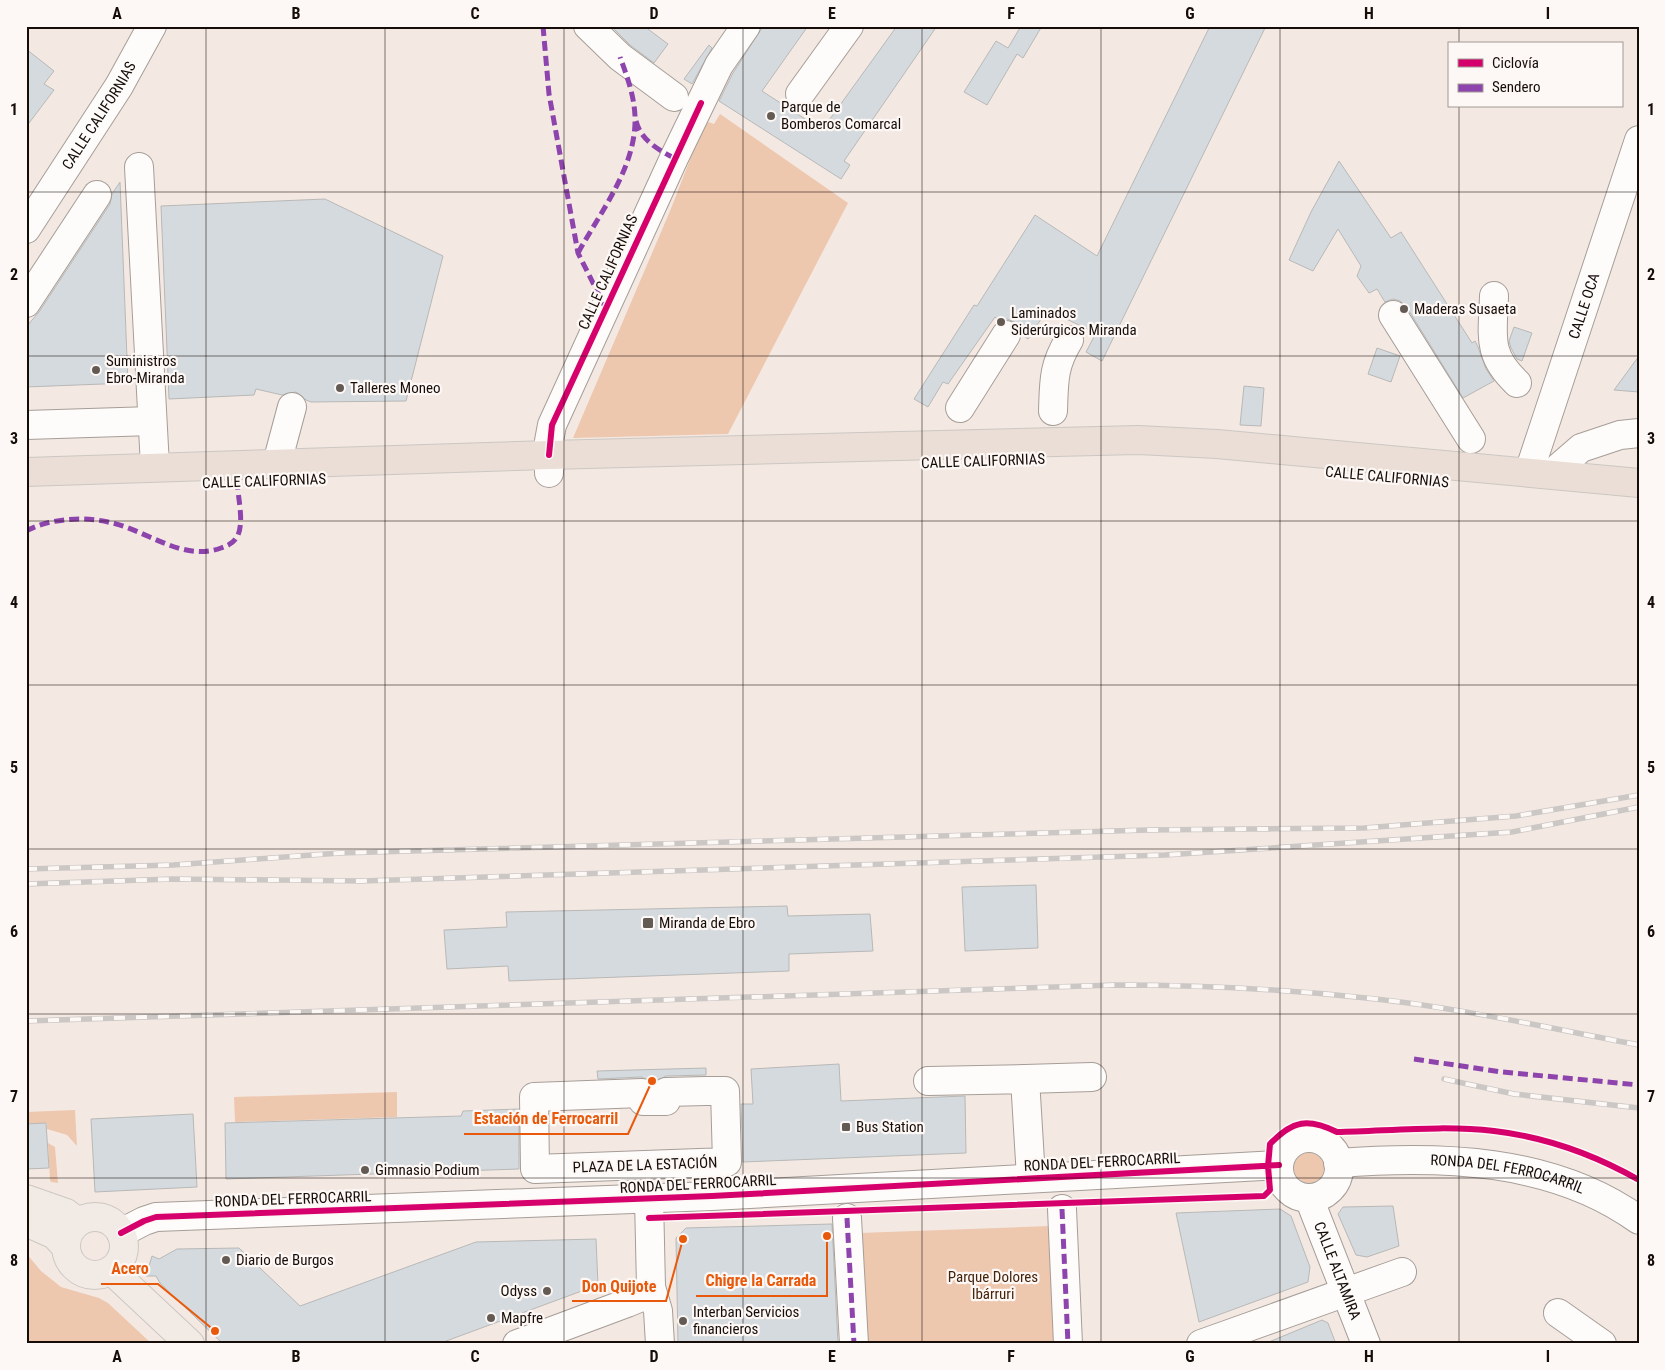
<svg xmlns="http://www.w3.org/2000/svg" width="1665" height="1370" viewBox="0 0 1665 1370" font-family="'Roboto Condensed',sans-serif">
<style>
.green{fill:#eec7af}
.building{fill:#d4dade;stroke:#b8b8b7}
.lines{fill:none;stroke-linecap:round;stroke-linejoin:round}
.minor-casing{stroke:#a69d97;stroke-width:30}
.major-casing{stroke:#ccc7c3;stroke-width:30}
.highway-casing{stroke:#ccc7c3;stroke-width:30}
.minor{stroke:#fdfcfb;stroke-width:28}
.major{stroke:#f1eae5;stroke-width:28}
.highway{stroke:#eaded6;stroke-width:28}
.rail-casing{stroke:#cac7c5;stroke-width:5.5}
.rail{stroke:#fdf8f5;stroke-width:4;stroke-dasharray:11;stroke-linecap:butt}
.quiet{stroke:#8e44ad;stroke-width:5;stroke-dasharray:10 5;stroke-linecap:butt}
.cycleway-casing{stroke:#fdf8f5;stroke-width:9}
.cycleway{stroke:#d6006c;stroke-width:6}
.grid{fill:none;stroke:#160d08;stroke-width:1;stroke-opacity:0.55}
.poi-dot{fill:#645a54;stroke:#fdf8f5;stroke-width:2}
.labels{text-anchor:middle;stroke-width:4.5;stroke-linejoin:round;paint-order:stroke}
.poi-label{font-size:15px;fill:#160d08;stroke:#fdf8f5;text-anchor:start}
.street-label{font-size:15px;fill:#160d08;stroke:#fdf8f5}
.park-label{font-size:15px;fill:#45230b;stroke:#fdf8f5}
.leader{fill:none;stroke:#e8590c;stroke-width:2}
.callout-dot{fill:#e8590c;stroke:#fdf8f5;stroke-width:2}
.callout-label{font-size:16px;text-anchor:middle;font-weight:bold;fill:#e8590c;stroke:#fdf8f5;stroke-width:4.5;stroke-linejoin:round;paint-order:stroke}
.neatline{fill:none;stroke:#160d08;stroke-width:2}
.grid-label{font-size:16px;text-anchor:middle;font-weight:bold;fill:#160d08}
</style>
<rect width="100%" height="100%" fill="#f4e9e2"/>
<path class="green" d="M720 114 848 203 728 434 573 438 670 211 705 121 714 124Z
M397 1092V1117L235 1122 234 1097Z
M75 1110 77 1146 67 1135 47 1129V1123L26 1124V1112Z
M48 1143 55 1147 58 1183 51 1182 50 1180Z
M1294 1168a15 15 0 1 1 30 0a15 15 0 1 1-30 0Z
M1049 1226 1054 1344H867L859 1233Z
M26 1253 41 1271 61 1287 99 1298 108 1303 152 1344H26Z"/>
<path class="building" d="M611 26H644L668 44 654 63 630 45Z
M763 26H808L762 91 822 130 897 26H937L844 161 850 165 841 179 719 101 733 73Z
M1021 26H1042L1023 58 1017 54 987 105 964 92 996 41 1008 48Z
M1210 26H1266L1102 361 1086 352 1096 333 1047 310 1028 339 1021 334 1015 322 1007 319 1000 321 995 317 948 384 943 382 928 407 914 399 974 305 977 306 1035 215 1097 256Z
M709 45 712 48 692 84 684 79Z
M26 49 54 71 44 84 54 90 26 127Z
M1339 161 1391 238 1401 232 1472 343 1475 341 1478 347 1486 369 1494 381 1463 398 1406 306 1400 301 1393 299 1385 302 1377 289 1369 293 1357 276 1361 266 1338 229 1313 271 1289 260 1311 212Z
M120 182 128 383 26 387V327L39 312 110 204 112 194Z
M325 199 443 256 406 401 311 402 306 400 296 392 282 395 256 389 254 395 169 399 161 206Z
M1514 327 1532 333 1522 361 1517 359 1511 348 1509 341Z
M1377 348 1400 356 1391 382 1368 374Z
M1639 356V392L1614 390Z
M1244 386 1264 388 1261 426 1240 425Z
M1036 885 1038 948 965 951 962 887Z
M787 906 788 916 870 914 873 951 789 954V971L509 981 508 966 447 969 444 930 507 927 506 912Z
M839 1064 841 1101 965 1096 966 1153 743 1162 741 1104H753L751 1069Z
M706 1068V1075L666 1076 654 1083 641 1077 598 1079 597 1071Z
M519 1109V1169L226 1179 225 1123 461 1116 463 1111Z
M193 1114 197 1187 95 1192 91 1119Z
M46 1123 49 1168 26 1169V1124Z
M1393 1206 1399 1246 1367 1257 1356 1255 1338 1214 1343 1207Z
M1280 1209 1291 1216 1310 1267 1308 1282 1199 1322 1176 1213Z
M832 1224 838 1344H678L676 1238 686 1228Z
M596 1239 598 1285 438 1344H223L160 1283 156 1276H146L152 1256 159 1259 177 1249 239 1248 300 1306 476 1242Z
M1322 1320 1328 1323 1336 1344H1264Z"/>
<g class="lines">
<defs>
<g id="minor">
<path d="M588 26 620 57 674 97"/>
<path d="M800 94 849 26"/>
<path d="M139 167 155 466"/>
<path id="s1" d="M26 229 119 86 152 26"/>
<path d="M1494 296C1493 335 1486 354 1517 383"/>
<path d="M26 303 97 195"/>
<path d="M1393 315 1471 439"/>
<path d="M960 408 1006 335"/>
<path d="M1053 411C1054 382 1053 366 1069 340"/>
<path d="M26 425 152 421"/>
<path d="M277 463 292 407"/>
<path id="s2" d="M1529 472 1639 140"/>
<path d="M549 473V441L552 425 674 158 719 65 746 26"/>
<path d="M1551 474 1581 448 1620 435 1639 433"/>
<path d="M1025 1079 1092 1077"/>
<path d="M928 1081 1025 1079 1031 1178"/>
<path d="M706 1091H725L727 1162 535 1169 534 1097 642 1093 643 1101H666V1092Z"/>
<circle cx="1309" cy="1168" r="30"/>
<path id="s3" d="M1338 1163C1440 1155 1553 1158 1639 1220"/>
<path d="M649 1198 651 1287 658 1311 660 1344"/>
<path id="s4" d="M1309 1198 1366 1344"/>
<path d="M1062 1209 1068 1344"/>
<path d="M847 1218 854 1344"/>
<path d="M121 1233 144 1221 156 1217 712 1196 1279 1165"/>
<path d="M1558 1313 1602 1344"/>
<path d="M517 1344 627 1303 639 1298 651 1287"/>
<path d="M1201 1344 1402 1272"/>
</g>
<path id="major" d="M26 1199 66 1213 78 1222
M66 1246a29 29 0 1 1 58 0a29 29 0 1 1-58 0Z
M26 1222 55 1235 66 1247
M111 1270 190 1344"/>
<path id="highway" d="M26 472 549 455 1138 440 1217 444 1639 483"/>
</defs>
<use href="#minor" class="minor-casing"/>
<use href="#major" class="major-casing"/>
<use href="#highway" class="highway-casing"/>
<use href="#minor" class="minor"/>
<use href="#major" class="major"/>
<use href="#highway" class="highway"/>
<defs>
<path id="rail" d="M26 869 173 865 340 853 1148 830 1364 828 1516 816 1639 795
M26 884 173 879 362 881 1165 855 1512 832 1639 807
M26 1021 1115 985C1199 985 1283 989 1366 998 1457 1007 1548 1028 1639 1045
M1444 1079 1514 1094 1639 1108"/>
</defs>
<use href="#rail" class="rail-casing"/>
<use href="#rail" class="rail"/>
<path class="quiet" d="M543 26 549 94 578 253 606 309
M636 121C641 140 657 149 674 158
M578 253C601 211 637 166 635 116 634 95 627 76 620 57
M26 531C50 518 86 516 112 523 148 531 183 562 221 548 229 545 234 543 238 535 244 521 238 497 237 482
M1414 1059 1502 1072 1639 1085
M1062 1209 1068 1344
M847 1218 854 1344"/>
<defs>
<path id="cycleway" d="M549 455 552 425 701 103
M649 1218 1264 1196 1270 1190 1268 1166 1270 1144C1293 1120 1308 1118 1337 1132 1389 1131 1443 1125 1494 1131 1545 1137 1595 1155 1639 1180
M121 1233 144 1221 156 1217 712 1196 1279 1165"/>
</defs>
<use href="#cycleway" class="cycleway-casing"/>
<use href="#cycleway" class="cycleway"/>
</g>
<path class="grid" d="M206 26V1344M385 26V1344M564 26V1344M743 26V1344M922 26V1344M1101 26V1344M1280 26V1344M1459 26V44M1459 106V1344M26 192H1639M26 356H1639M26 521H1639M26 685H1639M26 849H1639M26 1014H1639M26 1178H1639"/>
<g class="poi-dot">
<circle cx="771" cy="116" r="5"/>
<circle cx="1404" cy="309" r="5"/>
<circle cx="1001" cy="322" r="5"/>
<circle cx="96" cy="370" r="5"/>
<circle cx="340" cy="388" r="5"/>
<rect x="642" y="917" width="12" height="12" rx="2.5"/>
<rect x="841" y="1122" width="10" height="10" rx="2.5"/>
<circle cx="365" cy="1170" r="5"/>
<circle cx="226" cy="1260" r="5"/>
<circle cx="547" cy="1291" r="5"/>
<circle cx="491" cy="1318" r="5"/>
<circle cx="683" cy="1321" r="5"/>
</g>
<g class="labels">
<g class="poi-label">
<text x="781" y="112">Parque de<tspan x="781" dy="17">Bomberos Comarcal</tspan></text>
<text x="1414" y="314">Maderas Susaeta</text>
<text x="1011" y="318">Laminados<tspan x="1011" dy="17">Siderúrgicos Miranda</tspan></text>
<text x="106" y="366">Suministros<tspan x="106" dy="17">Ebro-Miranda</tspan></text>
<text x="350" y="393">Talleres Moneo</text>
<text x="659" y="928">Miranda de Ebro</text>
<text x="856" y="1132">Bus Station</text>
<text x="375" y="1175">Gimnasio Podium</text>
<text x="236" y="1265">Diario de Burgos</text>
<text x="537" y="1296" text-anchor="end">Odyss</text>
<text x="693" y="1317">Interban Servicios<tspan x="693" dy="17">financieros</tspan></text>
<text x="501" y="1323">Mapfre</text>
</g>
<g class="street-label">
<text dy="5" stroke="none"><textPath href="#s1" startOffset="135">CALLE CALIFORNIAS</textPath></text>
<text transform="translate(608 272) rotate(-66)" y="5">CALLE CALIFORNIAS</text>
<text dy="5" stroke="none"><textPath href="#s2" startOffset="175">CALLE OCA</textPath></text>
<text transform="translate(983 461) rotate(-2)" y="5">CALLE CALIFORNIAS</text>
<text transform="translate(1387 477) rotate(5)" y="5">CALLE CALIFORNIAS</text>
<text transform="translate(264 481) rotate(-2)" y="5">CALLE CALIFORNIAS</text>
<text transform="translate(1102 1162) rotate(-3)" y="5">RONDA DEL FERROCARRIL</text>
<text transform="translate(645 1165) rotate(-2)" y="5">PLAZA DE LA ESTACIÓN</text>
<text dy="5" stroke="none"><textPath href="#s3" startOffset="171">RONDA DEL FERROCARRIL</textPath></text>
<text transform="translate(698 1184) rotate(-3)" y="5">RONDA DEL FERROCARRIL</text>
<text transform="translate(293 1199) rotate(-2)" y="5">RONDA DEL FERROCARRIL</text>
<text dy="5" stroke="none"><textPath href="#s4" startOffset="78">CALLE ALTAMIRA</textPath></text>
</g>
<g class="park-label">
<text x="993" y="1282">Parque Dolores<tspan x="993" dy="17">Ibárruri</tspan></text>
</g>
</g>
<path class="leader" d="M652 1081L628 1134H464M215 1331L158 1284H101M827 1236L827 1296H696M683 1239L666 1301H572"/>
<g class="callout-dot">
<circle cx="652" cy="1081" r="5"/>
<circle cx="215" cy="1331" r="5"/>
<circle cx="827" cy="1236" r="5"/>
<circle cx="683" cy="1239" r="5"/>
</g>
<g class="callout-label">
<text x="546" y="1124">Estación de Ferrocarril</text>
<text x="130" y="1274">Acero</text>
<text x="761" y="1286">Chigre la Carrada</text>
<text x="619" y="1292">Don Quijote</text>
</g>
<rect width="1665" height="1370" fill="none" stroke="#fdf8f5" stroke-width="55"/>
<rect x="1448" y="42" width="175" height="65" fill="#fdf8f5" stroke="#a19a96"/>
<rect x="1458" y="59" width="25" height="8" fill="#d6006c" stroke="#a19a96"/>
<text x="1492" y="68" font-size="15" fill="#160d08">Ciclovía</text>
<rect x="1458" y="84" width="25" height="8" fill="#8e44ad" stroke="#a19a96"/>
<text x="1492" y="92" font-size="15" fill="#160d08">Sendero</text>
<rect x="28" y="28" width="1610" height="1314" class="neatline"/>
<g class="grid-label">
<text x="117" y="19">A</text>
<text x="296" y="19">B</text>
<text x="475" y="19">C</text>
<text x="654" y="19">D</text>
<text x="832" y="19">E</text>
<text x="1011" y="19">F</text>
<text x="1190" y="19">G</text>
<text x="1369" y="19">H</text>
<text x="1548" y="19">I</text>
<text x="14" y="115">1</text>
<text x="1651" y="115">1</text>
<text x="14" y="280">2</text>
<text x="1651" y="280">2</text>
<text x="14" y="444">3</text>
<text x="1651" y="444">3</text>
<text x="14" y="608">4</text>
<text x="1651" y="608">4</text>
<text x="14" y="773">5</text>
<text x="1651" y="773">5</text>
<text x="14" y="937">6</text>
<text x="1651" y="937">6</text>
<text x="14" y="1102">7</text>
<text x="1651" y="1102">7</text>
<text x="14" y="1266">8</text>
<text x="1651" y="1266">8</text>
<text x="117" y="1362">A</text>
<text x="296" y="1362">B</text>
<text x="475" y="1362">C</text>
<text x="654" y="1362">D</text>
<text x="832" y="1362">E</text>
<text x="1011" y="1362">F</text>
<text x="1190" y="1362">G</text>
<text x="1369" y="1362">H</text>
<text x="1548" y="1362">I</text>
</g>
</svg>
